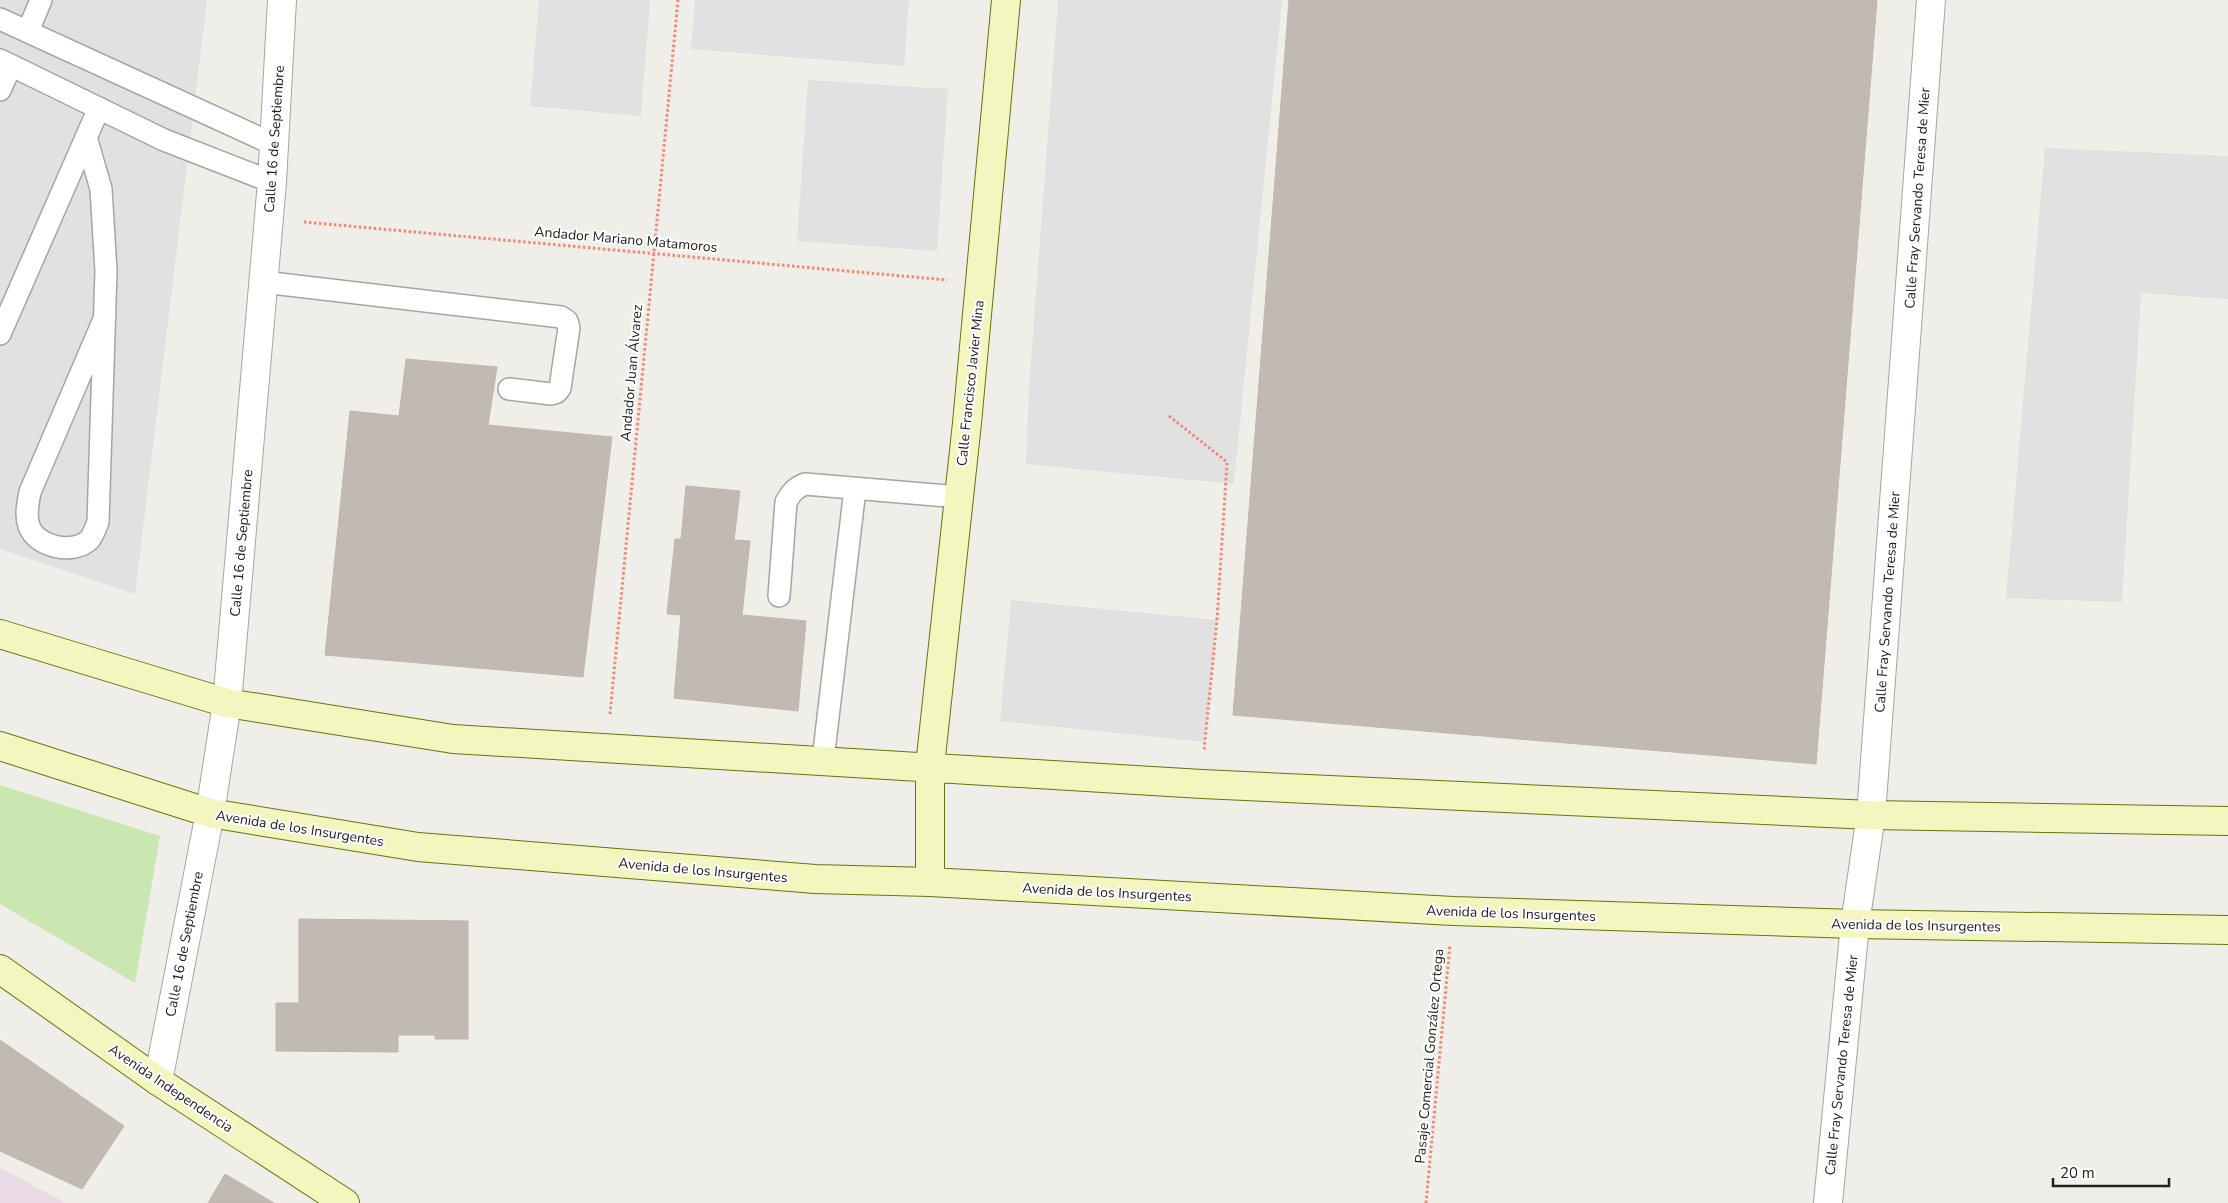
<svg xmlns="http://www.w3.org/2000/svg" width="2228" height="1203" viewBox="0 0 2228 1203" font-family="'Nunito Sans',sans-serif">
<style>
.industrial{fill:#e9dae6}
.grass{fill:#cae7b1}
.parking{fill:#e1e1e1}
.building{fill:#c1bab4;stroke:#c2b5ab}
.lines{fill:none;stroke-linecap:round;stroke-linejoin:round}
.lane-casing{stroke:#a5a5a5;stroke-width:24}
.street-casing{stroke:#a5a5a5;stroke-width:30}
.secondary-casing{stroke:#66740b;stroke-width:30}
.path{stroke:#f38676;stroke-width:3;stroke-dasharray:2.5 2.5;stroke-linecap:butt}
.lane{stroke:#fff;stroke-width:21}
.street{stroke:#fff;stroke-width:28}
.secondary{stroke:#f3f7bf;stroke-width:28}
.labels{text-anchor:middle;stroke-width:4;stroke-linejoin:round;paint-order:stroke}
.street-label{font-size:14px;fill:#212121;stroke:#fff}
</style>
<rect width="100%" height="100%" fill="#f0eee8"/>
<path class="industrial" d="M0 1168 66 1203H0Z"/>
<path class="grass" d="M0 785 160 836 135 983 0 904Z"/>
<path class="parking" d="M0 0H207L135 594 0 549Z
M539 0H650L641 116 530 106Z
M695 0H909L904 66 691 49Z
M1058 0H1282L1234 484 1026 464 1029 387Z
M808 80 948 89 937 251 797 241Z
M2045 148 2228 156V299L2141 293 2122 602 2006 598Z
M1011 600 1217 620 1205 742 1000 721Z"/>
<path class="building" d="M1289 0H1877L1816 764 1233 715Z
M406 359 497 367 488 425 612 437 583 677 325 655 350 411 399 416Z
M686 486 740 491 734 540 750 541 742 615 806 621 798 711 674 698 681 615 667 614 675 539H681Z
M299 919 468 921V1039H435V1035H398V1052L276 1051V1003H299Z
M0 1040 124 1126 82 1189 0 1151Z
M225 1174 274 1203H208Z"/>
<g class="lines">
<defs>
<path id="lane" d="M0 19 275 145
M28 31 41 0
M0 60 164 140 272 182
M0 90 11 66
M86 137 101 189 106 271 98 522C96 527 93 536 89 540 73 555 36 547 29 526 25 515 28 503 30 492L105 317
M263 282 561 317 567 321 569 328 560 388 557 392 551 394 509 389
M0 334 99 108
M779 596 786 502C791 493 795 488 805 484L959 497
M823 760 855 489"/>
<path id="street" d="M158 1081 210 813 227 703 272 182 282 0
M1828 1203 1855 924 1871 815 1931 0"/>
<path id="secondary" d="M0 634 227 703 453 739 1202 784 1871 815 2228 821
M0 746 210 813 418 847 815 879 930 882 1453 911 1855 924 2228 930
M930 882V766L967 423 1006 0
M0 969 158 1081 345 1203"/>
</defs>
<use href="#lane" class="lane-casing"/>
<use href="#street" class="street-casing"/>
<use href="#secondary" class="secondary-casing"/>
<path class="path" d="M304 222 947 280
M1169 416 1227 462 1217 620 1204 751
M610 714 678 0
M1426 1203 1450 944"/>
<use href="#lane" class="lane"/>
<use href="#street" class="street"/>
<use href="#secondary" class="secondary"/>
</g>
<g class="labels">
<g class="street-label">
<text transform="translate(274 139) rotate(-86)" y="5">Calle 16 de Septiembre</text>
<text transform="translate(1917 198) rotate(-86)" y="5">Calle Fray Servando Teresa de Mier</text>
<text transform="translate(626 239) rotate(5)" y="5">Andador Mariano Matamoros</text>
<text transform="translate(631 373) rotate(-85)" y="5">Andador Juan Álvarez</text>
<text transform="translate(970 383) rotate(-84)" y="5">Calle Francisco Javier Mina</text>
<text transform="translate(241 543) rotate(-85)" y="5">Calle 16 de Septiembre</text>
<text transform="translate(1887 602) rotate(-86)" y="5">Calle Fray Servando Teresa de Mier</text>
<text transform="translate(300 828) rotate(9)" y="5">Avenida de los Insurgentes</text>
<text transform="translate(703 870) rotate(5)" y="5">Avenida de los Insurgentes</text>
<text transform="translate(1107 892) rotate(3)" y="5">Avenida de los Insurgentes</text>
<text transform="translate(1511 913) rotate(2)" y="5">Avenida de los Insurgentes</text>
<text transform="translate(1916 925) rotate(1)" y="5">Avenida de los Insurgentes</text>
<text transform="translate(184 944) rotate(-79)" y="5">Calle 16 de Septiembre</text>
<text transform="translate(1429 1056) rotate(-85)" y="5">Pasaje Comercial González Ortega</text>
<text transform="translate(1841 1065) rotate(-84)" y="5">Calle Fray Servando Teresa de Mier</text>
<text transform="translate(171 1088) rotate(34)" y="5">Avenida Independencia</text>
</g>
</g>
<path d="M2053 1178v8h116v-8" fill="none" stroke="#212121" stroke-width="2.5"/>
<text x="2060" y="1178" font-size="15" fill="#212121" stroke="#ffffff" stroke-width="4" paint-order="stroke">20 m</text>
</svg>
